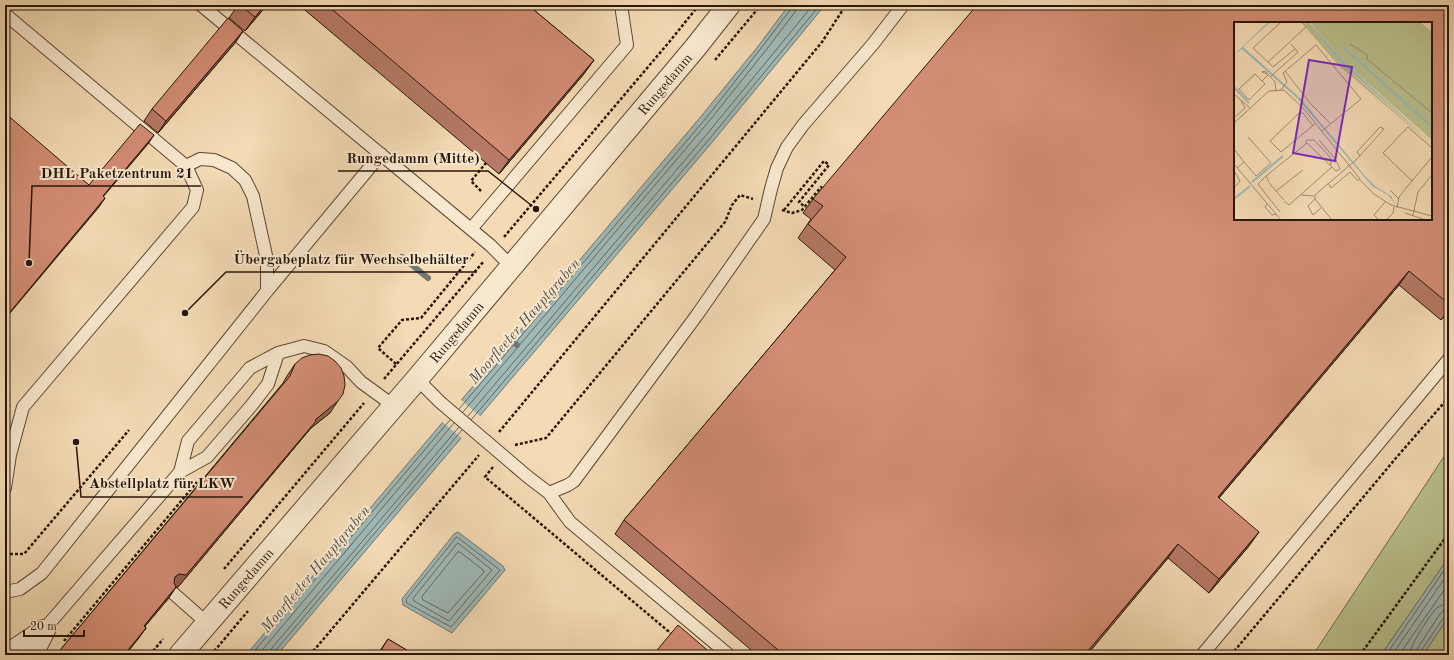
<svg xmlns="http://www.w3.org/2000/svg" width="1454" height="660" viewBox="0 0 1454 660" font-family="'Old Standard TT',serif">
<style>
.green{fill:#b9c18f;stroke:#706c4c}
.water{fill:#9fb9b7;stroke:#6f7871}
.pier{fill:#f4dbb5}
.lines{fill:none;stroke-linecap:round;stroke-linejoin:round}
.shore{stroke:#646860;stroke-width:1}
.stream{stroke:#6f7871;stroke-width:6}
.lane-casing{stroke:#5b4733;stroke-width:14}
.street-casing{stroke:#5b4733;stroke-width:24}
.path{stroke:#281608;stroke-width:2.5;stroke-dasharray:3 2;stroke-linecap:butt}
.lane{stroke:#f8e8cf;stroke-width:12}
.street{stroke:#f8e8cf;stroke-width:22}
.wall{fill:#b57965;stroke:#281608}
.shaded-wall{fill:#946352;stroke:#281608}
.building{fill:#d38d75;stroke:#281608;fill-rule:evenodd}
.labels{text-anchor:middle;stroke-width:4;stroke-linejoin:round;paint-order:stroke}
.street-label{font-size:14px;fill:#281608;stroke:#f8e8cf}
.water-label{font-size:15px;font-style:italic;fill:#524f45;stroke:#f8e8cf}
.inset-river{fill:none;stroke:#9fb9b7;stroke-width:2}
.inset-road{fill:none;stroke:#a28c70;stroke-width:1}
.view{fill:#7b2cbf;fill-opacity:0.15;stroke:#7b2cbf;stroke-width:2}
.inset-edge{fill:none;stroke:#281608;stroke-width:2}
.leader{fill:none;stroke:#281608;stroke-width:1.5}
.callout-dot{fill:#281608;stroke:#f8e8cf;stroke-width:1.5}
.callout-label{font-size:15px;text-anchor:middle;font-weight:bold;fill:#281608;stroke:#f8e8cf;stroke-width:4;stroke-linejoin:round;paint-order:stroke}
</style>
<rect width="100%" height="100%" fill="#f4dbb5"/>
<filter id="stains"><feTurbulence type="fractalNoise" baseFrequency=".005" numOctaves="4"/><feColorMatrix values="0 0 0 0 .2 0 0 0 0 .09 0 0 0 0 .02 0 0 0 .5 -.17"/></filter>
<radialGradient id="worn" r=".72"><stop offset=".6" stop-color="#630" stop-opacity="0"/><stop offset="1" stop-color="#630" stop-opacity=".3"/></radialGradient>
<path class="green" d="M1449 449V557L1381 655H1313Z
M1449 616V655H1423Z"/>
<path class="water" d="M789 5H825L714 140 277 655H246L703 114 759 45Z
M458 532 503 566 505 570 452 633 403 605 402 599 454 534Z
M1449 557V616L1423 655H1381Z"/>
<path class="pier" d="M460 399 481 417 463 439 441 421Z"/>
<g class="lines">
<path class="shore" d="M459 409 707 117 762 47 791 9 792 5
M463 412 710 120 766 50 795 12 797 5
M468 416 707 134 813 5
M471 420 711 137 820 5
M457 537 500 570 451 627 407 603 406 600Z
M458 543 492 570 449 621 414 601 413 599Z
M458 552H460L483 570 484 572 448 613 423 600 422 597Z
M251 655 450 420
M258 655 454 423
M269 655 272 648 459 427
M274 655 275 651 462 430
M1386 655 1449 563
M1392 655 1449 572
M1399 655 1449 583
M1409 655C1410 646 1430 614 1437 608 1441 605 1444 604 1449 604
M1415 655 1417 649 1440 614 1444 610H1449
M1420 655 1421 651 1444 617 1449 615"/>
<path class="stream" d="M402 257 428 278
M508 337 517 345"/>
<defs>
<path id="lane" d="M201 5 490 245 511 266
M5 14 186 166 197 190 193 207 23 407 10 455 5 488
M471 229 627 45 621 5
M267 291 381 154
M417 379 440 402 528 477 549 493 570 522 729 655
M180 472 188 441 250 368 278 353 304 346 324 351 347 367 361 382 394 406
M549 493 568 485 574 481 697 315 764 219 771 189 777 168 787 147 803 125 873 44 903 5
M5 592 20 589 42 573 267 291V260L253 196 245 180 232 168 214 160 200 159 186 166
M173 593 207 623
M5 651 42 626
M22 655 180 472 207 457 251 406 268 384 278 353
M37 655 49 631
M1202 655 1449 359"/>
<g id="street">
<path id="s1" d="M180 655 417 379 695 48 729 5"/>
</g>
</defs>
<use href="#lane" class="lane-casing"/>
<use href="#street" class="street-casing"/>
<path class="path" d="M715 60 761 5
M481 191 471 181 486 163
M782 210 792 213 802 210 821 187 823 189
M784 210 824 161 829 165 799 202 805 207
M504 237 670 41 699 5
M396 364 378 348 402 320 421 318 475 252
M384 379 484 261
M499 432 822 42 846 5
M515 445 546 438 725 222 732 205 740 195 753 199
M493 467 485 477 674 636
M5 554H24L129 430
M224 569 364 403
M64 641 197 482
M150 655 163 639
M211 655 248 611
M310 655 479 455
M1231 655 1396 458 1449 397
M1360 655 1449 533"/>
<use href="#lane" class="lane"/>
<use href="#street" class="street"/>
</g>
<path class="wall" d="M238 5H267L245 31 229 18Z
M299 5H528L594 60 583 75 499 174Z
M1449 5V312L1441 320 1399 285 1219 498 1249 546 1209 593 1168 558 1088 653 1091 655H757L615 534 624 520 835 270 798 238 811 219 803 213 813 199Z
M243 31 235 43 158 133 144 121 152 109Z
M295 364 330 413 311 428 178 587H176L168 599 145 626 146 628 138 639 125 655H56L283 383 287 376Z
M388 639 415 655H377Z"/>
<path class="shaded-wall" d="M265 5H267L245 31 255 17Z
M243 31 235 43 158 133 166 121Z
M594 60 583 75 499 174 509 160Z
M154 135 148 144 97 204 103 196Z
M105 198 99 207 5 319V318Z
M1409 271 1399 285 1208 511 1218 497Z
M1449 310V312L1441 320Z
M338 401 330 413 311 428 178 587 171 586 175 577 179 574 315 420Z
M1259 532 1249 546 1209 593 1219 579Z
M1178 544 1168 558 1087 655V652Z
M176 587 168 599 136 637 144 626Z
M146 628 138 639 125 655H124Z"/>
<path class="building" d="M240 5H265L255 17Z
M327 5H528L594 60 509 160Z
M977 5H1449V304L1409 271 1218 497 1259 532 1219 579 1178 544 1087 652 1091 655H784L624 520 846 257 808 224 823 206 813 199ZM1235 23H1431V219H1235Z
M228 18 243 31 166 121 152 109Z
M5 113 89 185 140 124 154 135 103 196 105 198 5 318Z
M319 354 328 356 335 361 341 368 344 376 345 385 343 394 338 401 315 420 316 421 186 575 179 574 175 577 174 583 176 587 144 626 146 628 124 655H56L290 376 295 364 302 358 310 355Z
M678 625 713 655H653Z
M388 639 415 655H378Z"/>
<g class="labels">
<g class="street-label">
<text dy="5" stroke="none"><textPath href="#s1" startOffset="749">Rungedamm</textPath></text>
<text dy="5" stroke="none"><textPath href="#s1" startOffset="425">Rungedamm</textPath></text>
<text dy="5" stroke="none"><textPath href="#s1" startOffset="101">Rungedamm</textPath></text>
</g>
<g class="water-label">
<text transform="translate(524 321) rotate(-49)" y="5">Moorfleeter Hauptgraben</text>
<text transform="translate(315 569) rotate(-50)" y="5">Moorfleeter Hauptgraben</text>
</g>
</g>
<g transform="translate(1234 22)">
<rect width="198" height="198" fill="#f4dbb5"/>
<path d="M70 0H75L94 26 121 54 198 123 104 43 73 7ZM76 0H186L198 10V118L111 41Z" fill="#b9c18f"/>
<path d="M34 0H36L9 25 67 77 131 154 141 164 157 174 161 182 154 173 138 164 63 76 8 27 0 33ZM75 0 112 42 198 121 114 47 94 26Z" fill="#9fb9b7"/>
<path class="inset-river" d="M110 26 198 105M0 65 15 81M18 160 49 134M0 177 16 164"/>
<path class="inset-road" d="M47 0 19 26 39 45 61 27M116 22 133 33V37L198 91M34 40 72 5 68 0M51 49 76 81 97 102M33 52 28 50 31 49 41 60 42 69M36 55 64 30 57 22M28 59 31 62 15 78 5 67 21 52 28 59 34 53M46 69 53 60 49 51 82 23 127 77 88 109M0 72 16 86M0 96 11 86 7 79M0 101 35 69 50 68 70 87 126 157M79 104 69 91H65L36 119 47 130 82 101M85 118 102 138 106 147M71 121 73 118H80L96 135 97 143M0 127 10 140 3 146M126 134 123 130 146 105 150 107M10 140 22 154 37 141 14 115M0 142 47 198M0 149 6 159 0 166M32 154 24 162 46 190M125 157 140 172 157 183 198 194M178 159 198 135M35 160 32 154 73 121 102 149 106 147M35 161 50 178M94 161 97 166 116 150 124 159 126 157M156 168 165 177M42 169 69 148M67 173 80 174M81 177 74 184 79 193 88 185M50 179 55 183 98 145M33 182 31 185 38 193 42 192M163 186 165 175 178 159 149 131 174 105 198 126M171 191 189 197M179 193 184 170 198 153M98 198 81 177V173L123 137 150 107M145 198 140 193 151 180M152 198 159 191 160 185"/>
<path class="view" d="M75 38 118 45 101 139 59 131Z"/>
<rect width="198" height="198" class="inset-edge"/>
</g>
<path class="leader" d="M536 209L488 171H338M29 263L32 186H201M185 313L226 272H477M76 442L81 497H243"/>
<g class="callout-dot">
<circle cx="536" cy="209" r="4"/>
<circle cx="29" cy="263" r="4"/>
<circle cx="185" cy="313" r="4"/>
<circle cx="76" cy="442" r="4"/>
</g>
<g class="callout-label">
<text x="413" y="163">Rungedamm (Mitte)</text>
<text x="117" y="178">DHL Paketzentrum 21</text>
<text x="351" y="264">Übergabeplatz für Wechselbehälter</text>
<text x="162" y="488">Abstellplatz für LKW</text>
</g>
<rect width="1454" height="660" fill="none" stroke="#f4dbb5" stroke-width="20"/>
<rect x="6" y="6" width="1442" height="648" fill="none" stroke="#281608" stroke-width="2"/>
<rect x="10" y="10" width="1434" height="640" fill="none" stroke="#281608"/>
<path d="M24 630v6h60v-6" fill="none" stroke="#281608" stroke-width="2"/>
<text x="30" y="630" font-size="12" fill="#281608" stroke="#f8e8cf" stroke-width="3" paint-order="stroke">20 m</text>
<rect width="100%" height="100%" filter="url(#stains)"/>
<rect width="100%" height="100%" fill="url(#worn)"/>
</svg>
